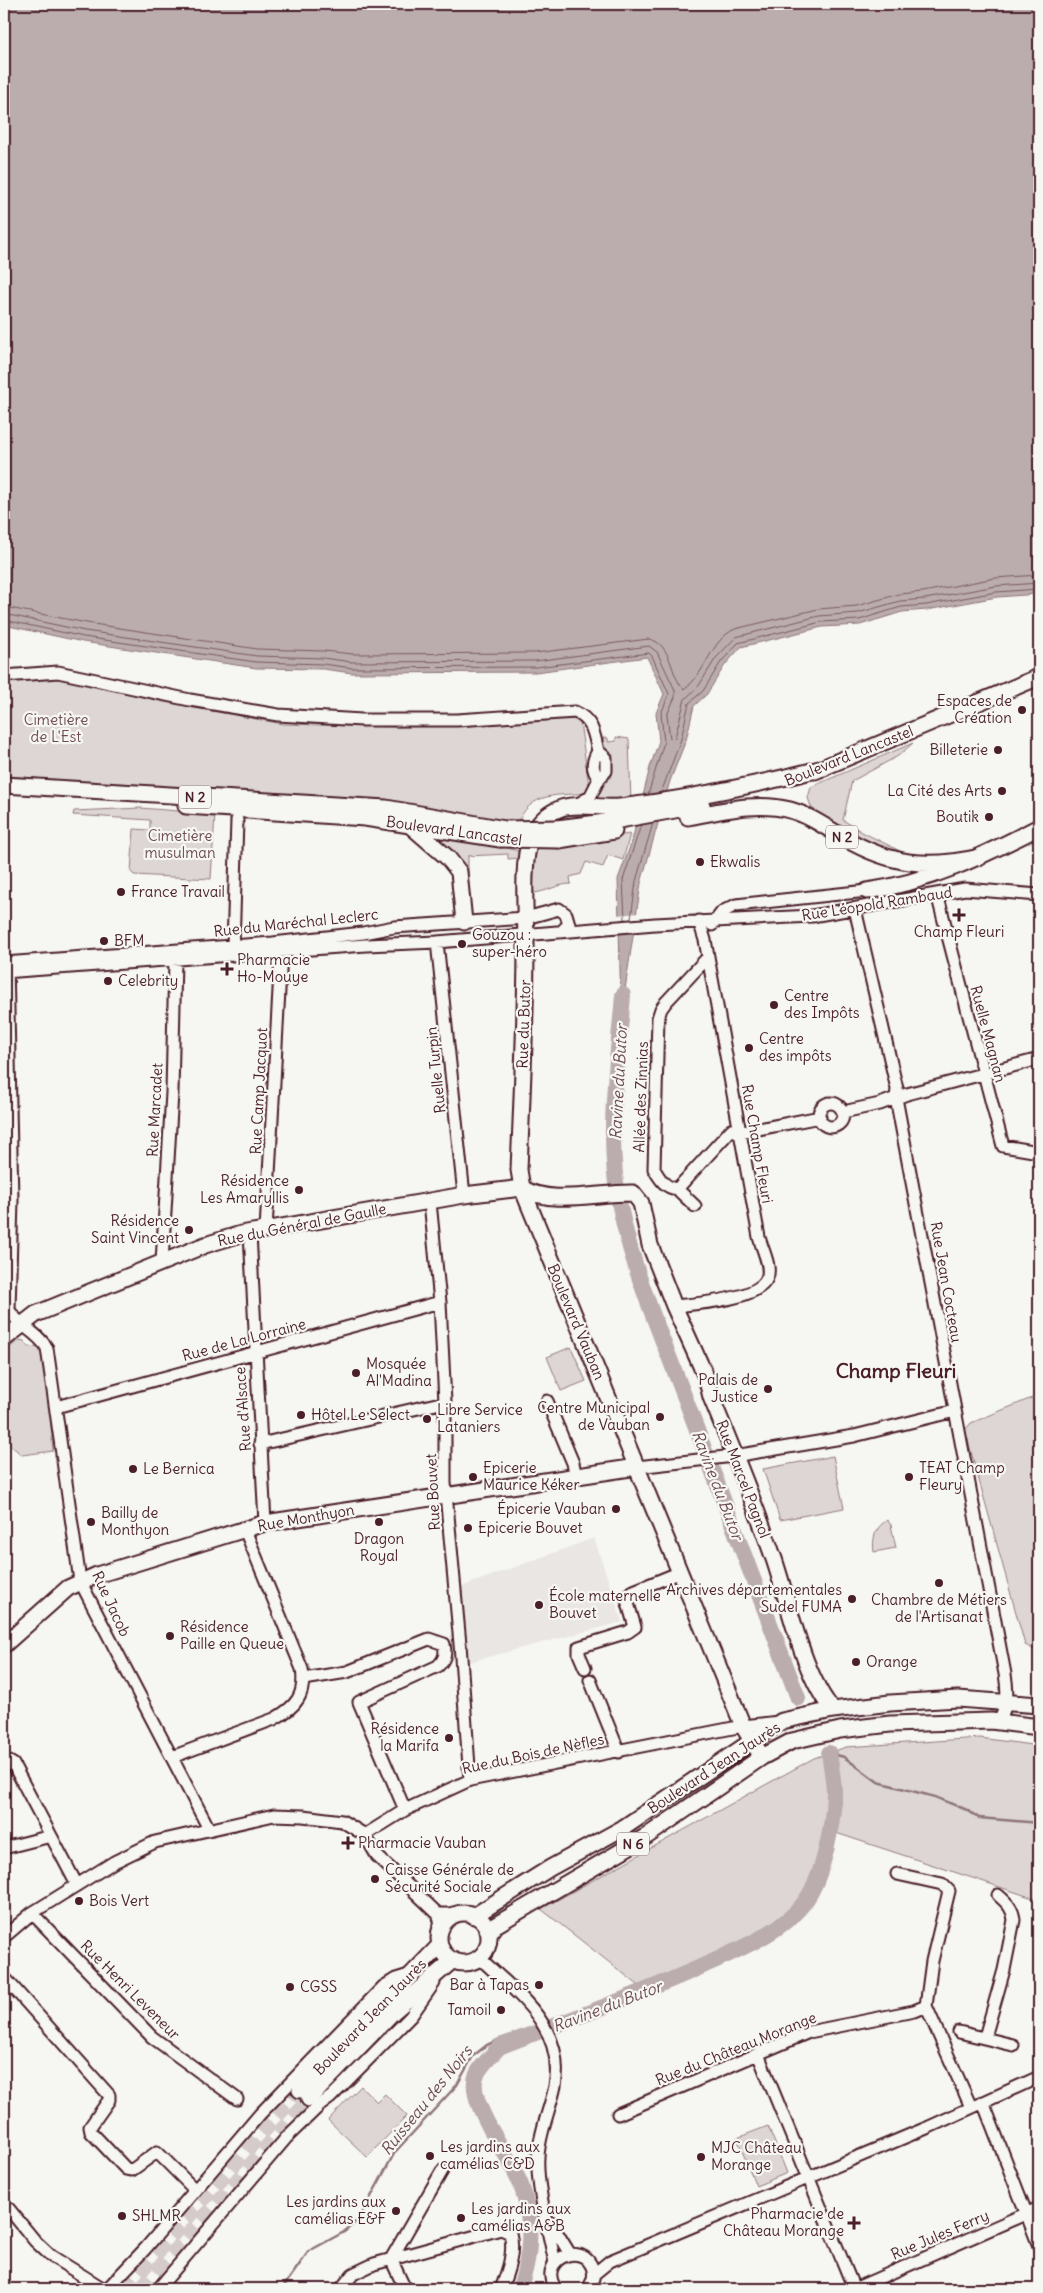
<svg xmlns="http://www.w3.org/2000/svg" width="1043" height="2293" viewBox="0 0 1043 2293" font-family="Delius,sans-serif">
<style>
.built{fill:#e9e6e3}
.green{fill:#ddd6d5;stroke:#947a80}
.water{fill:#bbadae;stroke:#8e747a}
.pier{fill:#f6f6f2}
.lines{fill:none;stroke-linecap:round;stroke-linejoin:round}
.shore{stroke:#77585f;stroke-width:1}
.stream{stroke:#8e747a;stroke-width:2.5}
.river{stroke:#bbadae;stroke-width:16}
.major-tunnel{stroke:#d4cbca;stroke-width:15;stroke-dasharray:15 8;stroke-linecap:butt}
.minor-casing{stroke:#4a1f2b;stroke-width:15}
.major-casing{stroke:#4a1f2b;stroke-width:19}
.minor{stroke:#f6f6f2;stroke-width:11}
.major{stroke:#f6f6f2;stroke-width:15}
.major-bridge-casing{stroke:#4a1f2b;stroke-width:19;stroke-linecap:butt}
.major-bridge{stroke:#f6f6f2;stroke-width:15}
.poi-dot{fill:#4a1f2b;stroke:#f6f6f2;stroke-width:2}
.labels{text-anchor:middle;stroke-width:4.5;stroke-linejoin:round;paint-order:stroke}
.shield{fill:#f6f6f2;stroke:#7e6067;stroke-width:1}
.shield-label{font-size:14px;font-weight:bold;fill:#4a1f2b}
.poi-label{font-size:15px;fill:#4a1f2b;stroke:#f6f6f2;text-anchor:start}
.park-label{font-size:15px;fill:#6f4d56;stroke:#f6f6f2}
.street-label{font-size:15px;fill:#4a1f2b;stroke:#f6f6f2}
.water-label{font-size:16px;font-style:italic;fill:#6c4a52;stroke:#f6f6f2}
.district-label{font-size:20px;font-weight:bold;fill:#4a1f2b;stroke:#f6f6f2}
</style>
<rect width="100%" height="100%" fill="#f6f6f2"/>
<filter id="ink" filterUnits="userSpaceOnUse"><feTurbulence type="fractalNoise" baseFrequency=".02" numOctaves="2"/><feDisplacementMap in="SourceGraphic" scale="10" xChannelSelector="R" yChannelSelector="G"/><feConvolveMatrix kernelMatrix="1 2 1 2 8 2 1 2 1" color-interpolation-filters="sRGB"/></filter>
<g filter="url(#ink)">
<path class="built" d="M594 1538 622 1622 469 1662 461 1587Z"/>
<path class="green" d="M49 675 159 701 283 724 399 727 574 719 580 722 590 793C559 796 530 790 517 825L87 782 4 776V681Z
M616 737 629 739 631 802 593 803 598 788 607 775 601 749 604 746 603 738H608V742L616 741Z
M913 743 898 756 852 781 843 820 862 832 906 854 879 849 813 812 808 798 811 787Z
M141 808 215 814 211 879 134 875 131 872 134 829 150 830V820L73 815 74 811Z
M563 813H608L609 818 545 825Z
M425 831 498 845 518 851V858L508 859V854L468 856V903L466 879Z
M630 834 623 860 608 855 603 867 586 862 581 874 570 877 571 884C557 884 547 892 533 893V886H531L534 847Z
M20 1340 24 1341 29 1347 37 1346C48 1360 51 1430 53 1451L22 1455 4 1440V1351Z
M571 1347 586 1381 561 1391 547 1357Z
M1039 1395V1652L1025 1645 965 1430 971 1423Z
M833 1456 844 1508 780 1520 763 1469Z
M887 1520 891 1525 896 1548 874 1552C872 1538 875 1528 887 1520Z
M980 1738 1039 1746V1900L830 1831C823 1854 820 1880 806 1900 778 1941 692 1971 647 1992L541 1909 814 1758 846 1747Z
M361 2086 377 2102 385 2094 407 2116 367 2157 328 2120Z
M768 2126 787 2173 756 2186 737 2138Z"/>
<path class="water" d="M4 4H1039V594L997 597 927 610 902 612 860 625 822 627 741 647 725 665 707 694 694 706 686 740 670 781 641 883 621 1016 618 879 632 841 650 767 659 741 656 713 664 694 647 657 536 672 352 673 323 669 256 668 83 642 4 625Z"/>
<path class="pier" d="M639 913 637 930 618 931 617 915Z"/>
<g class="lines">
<path class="shore" d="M4 607 87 623 257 649 324 651 353 654 535 653 649 639C673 644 669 675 684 689 706 675 710 640 735 629L818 609 857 606 899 594 923 592 995 578 1039 575
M4 614 85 631 257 656 323 658 352 662 535 661 649 646 657 652 675 690V697L667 715 670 738 672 740 675 737 685 699 698 687 716 658 736 637 819 616 858 613 900 601 925 599 996 586 1039 583
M4 620 84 637 256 662 323 664 352 668 536 667 649 653 652 656 669 694 661 714 664 742 648 795
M661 793 681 739 689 703 703 691 721 662 738 643 821 622 859 620 901 607 926 605 996 592 1039 589
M631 919 636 881 653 823
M625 920 623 880 641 825"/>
<path class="stream" d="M829 1753 844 1757 878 1782 935 1797 967 1810 979 1818 1039 1823
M282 2289 309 2251 344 2232 359 2219 395 2152 457 2085 473 2056 487 2045 500 2039 510 2036H526"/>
<path class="river" d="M623 995C618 1058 608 1121 616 1183 626 1257 659 1329 685 1398 723 1498 760 1598 798 1698
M519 2289C532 2257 533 2218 521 2185 513 2165 500 2146 490 2128 483 2115 473 2096 475 2081 476 2069 492 2056 499 2047 568 2020 637 1996 705 1965 738 1950 785 1931 806 1900 824 1874 833 1825 834 1794 834 1781 831 1766 829 1753"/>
<path class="major-tunnel" d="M125 2289 300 2090
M140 2289 309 2099"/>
<defs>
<path id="minor" d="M4 676 58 672 190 700 278 715 362 720H457L575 712C593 720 594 734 598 751 592 761 591 769 599 779L590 797 576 805
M598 751 606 758V771L599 779
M937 894 1003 1146 1039 1152
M855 909 897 1089 896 1098 1005 1674C1008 1692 1008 1705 999 1721
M712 925 722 912 736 905 867 891
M437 942 464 1195
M233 946 237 820
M708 957 666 1002 661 1009 658 1018 654 1169C660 1179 665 1188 677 1189L731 1130 737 1129
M7 962 12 1200 9 1310C18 1326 37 1331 47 1348L80 1581 209 1829
M4 963 273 943 363 933 394 927 526 918 559 909 566 914 569 924 561 932
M4 972 366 945 437 942 655 924 812 916 965 889 1039 895
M819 1115a12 12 0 1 1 24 0a12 12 0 1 1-24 0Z
M843 1112 880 1104 907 1094 1039 1059
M738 1133 820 1117
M677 1189 695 1206
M430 1202 440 1302 445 1402V1483L460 1644 470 1780
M266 1230 281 953
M250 1233 265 1523
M162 1262 172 1093 175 959
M674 1306C694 1304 759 1300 767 1278 772 1267 762 1249 759 1237L705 940 699 921
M547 1401 573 1463 576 1477
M56 1407 440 1302
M260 1444 445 1402
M637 1467 734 1456 854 1436 955 1411
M585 1668 579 1654V1647L628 1632 635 1627 627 1600 631 1592 678 1573
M304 1679 347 1672 429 1639 444 1644C446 1654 445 1659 438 1666L359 1702 405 1810
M590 1680 619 1752
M172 1757 274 1719C296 1707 306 1695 302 1669L245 1530
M4 1759 13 1764 77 1885
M365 1835 405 1810 470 1780 743 1726 779 1722
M365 1835 377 1856 438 1914 442 1927
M4 1848 51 1836
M897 1874 942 1884 949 1891 932 1961 926 2006 971 2107
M32 1913 152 2037 237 2099
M438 1914H458
M4 1937 32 1913 114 1862 155 1842 274 1815 303 1816 342 1821 365 1835
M477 1959 485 1963C522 1997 565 2030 555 2086 550 2110 539 2133 538 2157 536 2185 549 2233 555 2263
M4 1977 109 2095V2100L90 2127 91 2132 126 2169 132 2170 157 2152 194 2189
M959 2032 1013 2045
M985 2037 1004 1970 1014 1920C1013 1908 1007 1903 998 1895
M758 2054 854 2289
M983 2102 1039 2246
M618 2114 809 2032 914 2011 926 2006
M4 2203 35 2241 51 2256 104 2289
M551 2223 570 2254
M391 2259 442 2171
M391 2259 405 2289
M594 2274 610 2261 929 2127 1039 2077
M107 2289 145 2249 260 2114 383 1987 396 1979 409 1975
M158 2289 287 2137 319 2106 331 2097 411 2016 434 1983
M341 2289 353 2274 374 2264 501 2229 510 2233C515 2252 508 2271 501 2289
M556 2289C535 2260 584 2238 593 2270 595 2277 592 2283 588 2289
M854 2289 1039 2208"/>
<path id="major" d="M815 771 1039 677
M4 785 386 808 505 829
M186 806 365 818 500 839
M688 817C722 811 756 801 790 810 809 815 827 828 844 838 891 865 928 869 980 857
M411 826 448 858 459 872 464 922
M557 828 614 821 702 805
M559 840 614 831
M867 891C930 882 983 856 1039 827
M4 1339 36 1314 205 1245 241 1234 464 1195 522 1188C550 1206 600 1192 633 1193L641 1203 650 1245 674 1306 706 1377 711 1397C733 1450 755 1505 774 1559 789 1603 803 1676 833 1710
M4 1645 68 1588 97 1575 265 1523 637 1467
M762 1757 743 1726 522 1188 519 1170C522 1095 526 1019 526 943 526 915 521 862 531 838 536 825 546 814 559 809 574 802 602 809 620 807 689 799 756 785 824 768
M439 1938a25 25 0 1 1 50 0a25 25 0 1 1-50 0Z
M474 1916 550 1868 623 1828 782 1721 833 1710 890 1703 958 1699 1039 1705
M489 1935 494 1926 647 1836 762 1757 792 1741 840 1730 890 1724 991 1721 1039 1727
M300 2090 440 1945
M309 2099 394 2011 453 1960"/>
</defs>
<use href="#minor" class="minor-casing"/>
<use href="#major" class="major-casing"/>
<use href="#minor" class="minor"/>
<use href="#major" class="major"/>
<defs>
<path id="major-bridge" d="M505 829 557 828
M500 839 559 840"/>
</defs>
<use href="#major-bridge" class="major-bridge-casing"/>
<use href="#major-bridge" class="major-bridge"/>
</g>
</g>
<g class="poi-dot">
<circle cx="1022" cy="710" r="5"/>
<circle cx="998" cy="750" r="5"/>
<circle cx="1002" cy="791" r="5"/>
<circle cx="989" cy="817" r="5"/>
<circle cx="700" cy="862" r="5"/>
<circle cx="121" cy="892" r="5"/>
<path d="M956.5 907.5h5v5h5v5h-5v5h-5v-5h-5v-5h5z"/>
<circle cx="104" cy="941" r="5"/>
<circle cx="462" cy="944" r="5"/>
<path d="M224.5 961.5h5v5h5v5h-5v5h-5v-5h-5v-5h5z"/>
<circle cx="108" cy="981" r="5"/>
<circle cx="774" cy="1005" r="5"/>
<circle cx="749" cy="1048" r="5"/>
<circle cx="299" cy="1190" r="5"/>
<circle cx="189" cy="1230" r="5"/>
<circle cx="356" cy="1373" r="5"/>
<circle cx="768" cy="1389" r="5"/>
<circle cx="301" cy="1415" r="5"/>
<circle cx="660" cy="1417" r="5"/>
<circle cx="427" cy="1419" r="5"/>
<circle cx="133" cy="1469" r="5"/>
<circle cx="473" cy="1477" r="5"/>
<circle cx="909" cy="1477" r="5"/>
<circle cx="616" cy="1509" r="5"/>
<circle cx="91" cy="1522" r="5"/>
<circle cx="379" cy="1522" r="5"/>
<circle cx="468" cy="1528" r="5"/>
<circle cx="939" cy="1583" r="5"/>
<circle cx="852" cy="1599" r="5"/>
<circle cx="539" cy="1605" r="5"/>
<circle cx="170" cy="1636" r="5"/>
<circle cx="856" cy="1662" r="5"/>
<circle cx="449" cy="1738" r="5"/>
<path d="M345.5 1835.5h5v5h5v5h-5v5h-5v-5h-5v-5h5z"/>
<circle cx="375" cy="1879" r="5"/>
<circle cx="79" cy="1901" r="5"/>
<circle cx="539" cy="1985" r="5"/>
<circle cx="290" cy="1987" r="5"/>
<circle cx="501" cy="2010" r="5"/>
<circle cx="430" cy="2156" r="5"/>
<circle cx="701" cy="2157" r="5"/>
<circle cx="396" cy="2211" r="5"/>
<circle cx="122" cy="2216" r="5"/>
<circle cx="461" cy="2218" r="5"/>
<path d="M851.5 2215.5h5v5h5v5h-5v5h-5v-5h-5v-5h5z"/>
</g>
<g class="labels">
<g class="shield">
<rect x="179" y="785.5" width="32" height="23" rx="4"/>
<rect x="826" y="825.5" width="32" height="23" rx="4"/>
<rect x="617" y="1832.5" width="32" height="23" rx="4"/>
</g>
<g class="shield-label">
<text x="195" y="802">N 2</text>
<text x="842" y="842">N 2</text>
<text x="633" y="1849">N 6</text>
</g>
<g class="poi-label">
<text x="1012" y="706" text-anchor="end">Espaces de<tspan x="1012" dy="17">Création</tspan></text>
<text x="988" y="755" text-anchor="end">Billeterie</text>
<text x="992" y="796" text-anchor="end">La Cité des Arts</text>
<text x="979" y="822" text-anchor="end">Boutik</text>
<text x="710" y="867">Ekwalis</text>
<text x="131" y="897">France Travail</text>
<text x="959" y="937" text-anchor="middle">Champ Fleuri</text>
<text x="472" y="940">Gouzou :<tspan x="472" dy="17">super-héro</tspan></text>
<text x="114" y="946">BFM</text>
<text x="237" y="965">Pharmacie<tspan x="237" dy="17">Ho-Mouye</tspan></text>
<text x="118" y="986">Celebrity</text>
<text x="784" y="1001">Centre<tspan x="784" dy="17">des Impôts</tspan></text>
<text x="759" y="1044">Centre<tspan x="759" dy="17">des impôts</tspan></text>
<text x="289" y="1186" text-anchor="end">Résidence<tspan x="289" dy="17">Les Amaryllis</tspan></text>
<text x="179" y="1226" text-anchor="end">Résidence<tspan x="179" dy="17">Saint Vincent</tspan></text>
<text x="366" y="1369">Mosquée<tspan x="366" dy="17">Al'Madina</tspan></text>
<text x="758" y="1385" text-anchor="end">Palais de<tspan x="758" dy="17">Justice</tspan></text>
<text x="650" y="1413" text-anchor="end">Centre Municipal<tspan x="650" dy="17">de Vauban</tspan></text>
<text x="437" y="1415">Libre Service<tspan x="437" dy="17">Lataniers</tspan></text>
<text x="311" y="1420">Hôtel Le Select</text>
<text x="483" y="1473">Epicerie<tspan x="483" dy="17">Maurice Kéker</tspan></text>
<text x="919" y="1473">TEAT Champ<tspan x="919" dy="17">Fleury</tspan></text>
<text x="143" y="1474">Le Bernica</text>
<text x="606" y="1514" text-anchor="end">Épicerie Vauban</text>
<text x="101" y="1518">Bailly de<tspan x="101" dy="17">Monthyon</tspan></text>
<text x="478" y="1533">Epicerie Bouvet</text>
<text x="379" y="1544" text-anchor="middle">Dragon<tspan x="379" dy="17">Royal</tspan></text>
<text x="842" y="1595" text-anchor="end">Archives départementales<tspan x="842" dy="17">Sudel FUMA</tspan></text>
<text x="549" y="1601">École maternelle<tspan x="549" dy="17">Bouvet</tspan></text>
<text x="939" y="1605" text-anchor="middle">Chambre de Métiers<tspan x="939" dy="17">de l'Artisanat</tspan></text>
<text x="180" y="1632">Résidence<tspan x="180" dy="17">Paille en Queue</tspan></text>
<text x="866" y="1667">Orange</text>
<text x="439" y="1734" text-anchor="end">Résidence<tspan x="439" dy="17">la Marifa</tspan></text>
<text x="358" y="1848">Pharmacie Vauban</text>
<text x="385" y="1875">Caisse Générale de<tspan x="385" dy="17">Sécurité Sociale</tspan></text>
<text x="89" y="1906">Bois Vert</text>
<text x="529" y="1990" text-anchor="end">Bar à Tapas</text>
<text x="300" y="1992">CGSS</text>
<text x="491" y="2015" text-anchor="end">Tamoil</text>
<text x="440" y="2152">Les jardins aux<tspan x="440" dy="17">camélias C&amp;D</tspan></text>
<text x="711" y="2153">MJC Château<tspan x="711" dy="17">Morange</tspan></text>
<text x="386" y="2207" text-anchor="end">Les jardins aux<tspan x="386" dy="17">camélias E&amp;F</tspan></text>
<text x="471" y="2214">Les jardins aux<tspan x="471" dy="17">camélias A&amp;B</tspan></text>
<text x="844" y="2219" text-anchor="end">Pharmacie de<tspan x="844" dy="17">Château Morange</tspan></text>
<text x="132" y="2221">SHLMR</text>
</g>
<g class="park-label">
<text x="56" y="725">Cimetière<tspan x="56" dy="17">de L'Est</tspan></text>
<text x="180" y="841">Cimetière<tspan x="180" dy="17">musulman</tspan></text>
</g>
<g class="street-label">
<text transform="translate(849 756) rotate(-22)" y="5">Boulevard Lancastel</text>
<text transform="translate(454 831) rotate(8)" y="5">Boulevard Lancastel</text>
<text transform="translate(877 904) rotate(-9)" y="5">Rue Léopold Rambaud</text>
<text transform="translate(296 923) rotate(-6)" y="5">Rue du Maréchal Leclerc</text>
<text transform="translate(524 1024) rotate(-88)" y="5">Rue du Butor</text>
<text transform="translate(988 1034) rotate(75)" y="5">Ruelle Magnan</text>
<text transform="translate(436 1070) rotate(-96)" y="5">Ruelle Turpin</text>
<text transform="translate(259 1091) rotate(-87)" y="5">Rue Camp Jacquot</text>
<text transform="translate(641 1097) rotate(-88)" y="5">Allée des Zinnias</text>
<text transform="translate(155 1110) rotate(-87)" y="5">Rue Marcadet</text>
<text transform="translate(757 1144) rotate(80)" y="5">Rue Champ Fleuri</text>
<text transform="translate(302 1225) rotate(-11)" y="5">Rue du Général de Gaulle</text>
<text transform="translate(946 1282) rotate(80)" y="5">Rue Jean Cocteau</text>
<text transform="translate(576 1322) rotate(67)" y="5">Boulevard Vauban</text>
<text transform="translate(244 1340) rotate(-15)" y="5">Rue de La Lorraine</text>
<text transform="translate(243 1409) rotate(-94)" y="5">Rue d'Alsace</text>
<text transform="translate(743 1479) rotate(69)" y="5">Rue Marcel Pagnol</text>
<text transform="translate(433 1492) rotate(-93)" y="5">Rue Bouvet</text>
<text transform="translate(306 1518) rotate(-10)" y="5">Rue Monthyon</text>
<text transform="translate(111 1604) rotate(65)" y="5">Rue Jacob</text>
<text transform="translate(533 1754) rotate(-12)" y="5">Rue du Bois de Nèfles</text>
<text transform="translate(714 1768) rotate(-33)" y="5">Boulevard Jean Jaurès</text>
<text transform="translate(130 1990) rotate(45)" y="5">Rue Henri Leveneur</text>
<text transform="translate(370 2017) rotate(-46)" y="5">Boulevard Jean Jaurès</text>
<text transform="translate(736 2049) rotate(-22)" y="5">Rue du Château Morange</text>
<text transform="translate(940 2235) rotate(-23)" y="5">Rue Jules Ferry</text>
</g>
<g class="water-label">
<text transform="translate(618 1082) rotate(-87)" y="6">Ravine du Butor</text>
<text transform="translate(718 1485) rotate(69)" y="6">Ravine du Butor</text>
<text transform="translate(607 2006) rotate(-21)" y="6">Ravine du Butor</text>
<text transform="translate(426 2100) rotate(-51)" y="6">Ruisseau des Noirs</text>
</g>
<g class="district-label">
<text x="896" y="1378">Champ Fleuri</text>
</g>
</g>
<rect width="1043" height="2293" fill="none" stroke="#f6f6f2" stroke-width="20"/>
<rect x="10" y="10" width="1023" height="2273" fill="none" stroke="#4a1f2b" stroke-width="2" filter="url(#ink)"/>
</svg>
